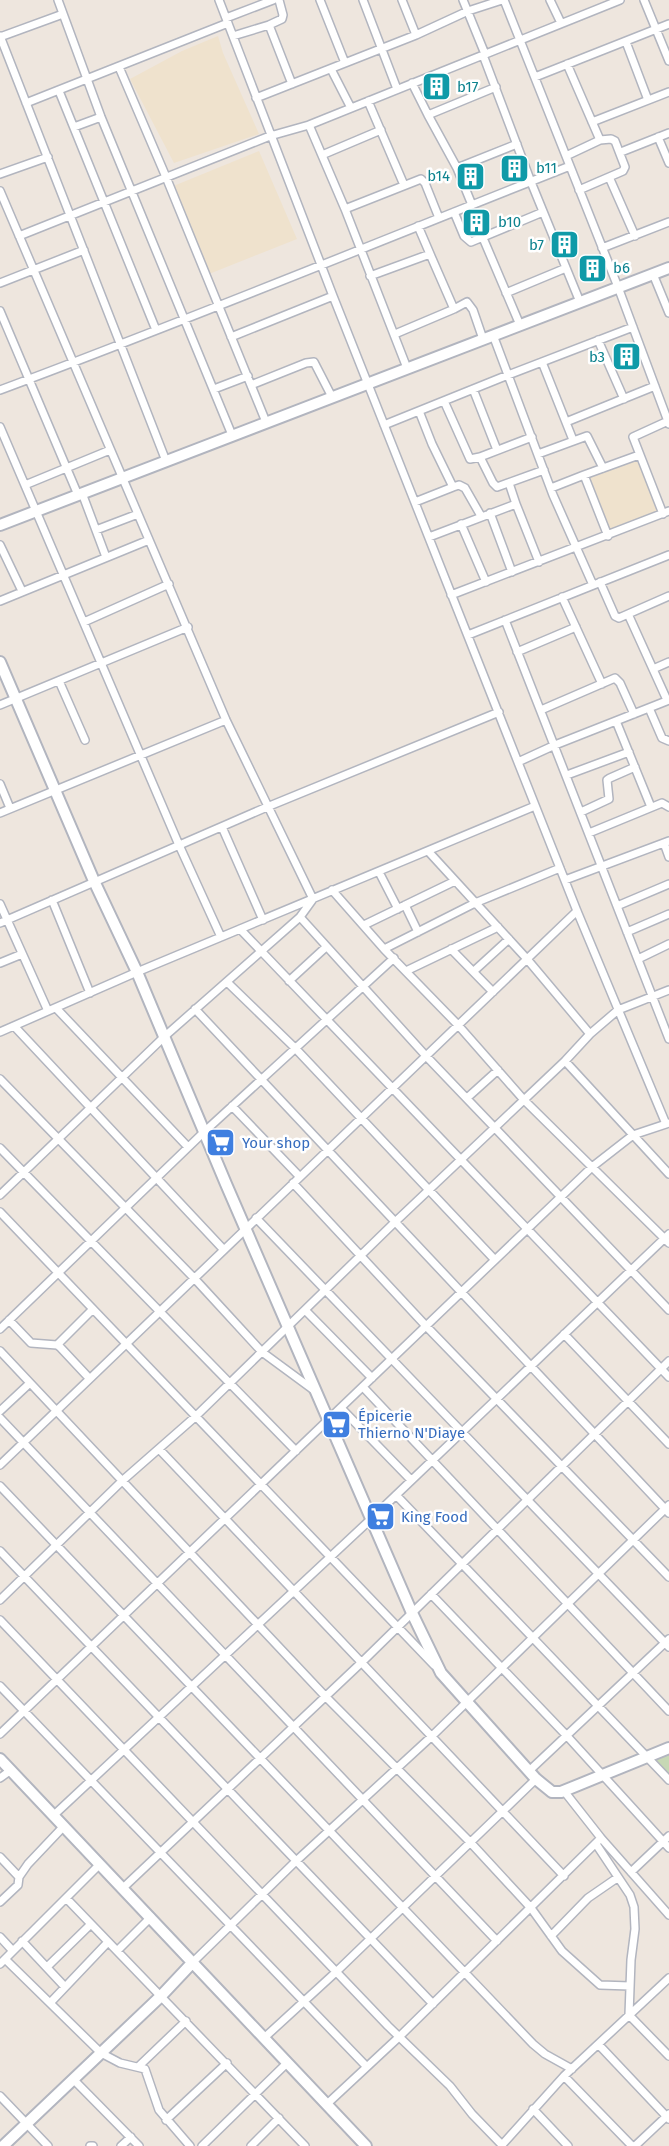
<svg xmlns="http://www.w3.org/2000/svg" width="669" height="2146" viewBox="0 0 669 2146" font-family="'Fira Sans',sans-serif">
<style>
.education{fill:#efe2cd}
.cemetery{fill:#c7d8b5}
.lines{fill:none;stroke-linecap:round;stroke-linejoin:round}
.street-casing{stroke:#b2b5bf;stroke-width:10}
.secondary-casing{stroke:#b2b5bf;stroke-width:14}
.street{stroke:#fff;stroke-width:7}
.secondary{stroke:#fff;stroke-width:10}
.labels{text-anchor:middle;stroke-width:5;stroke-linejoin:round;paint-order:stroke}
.culture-label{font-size:15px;fill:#0d838f;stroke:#fff;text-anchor:start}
.shop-label{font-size:15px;fill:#366cbe;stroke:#fff;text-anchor:start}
</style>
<rect width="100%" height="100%" fill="#eee6de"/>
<path class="education" d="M218 36 223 53 259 134 174 163 130 79 182 51Z
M259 151 297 239 209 274 171 187Z
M639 458 659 512 608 531 587 477Z"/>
<path class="cemetery" d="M669 1754V1774L655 1759Z"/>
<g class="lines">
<defs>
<path id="street" d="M58 0 101 117 232 435
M219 0 333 296 577 911 666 1124
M320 0 345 63
M363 0 397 89
M402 0 416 35
M463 0 485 54
M504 0 618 287 669 424
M550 0 561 23
M644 0 669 61
M226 18 273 0
M269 25 292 84
M0 36 166 461
M233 36 269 25 282 19 283 15 279 0
M0 37 63 14
M626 42 648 100
M483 55 531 182 580 302
M567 64 600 140
M119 67 166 177 266 422
M331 69 351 108
M535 77 669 24
M412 83 428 115
M59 91 156 330
M256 98 416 35 468 11 502 0
M368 101 404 185
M26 103 228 23
M592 122 669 92
M309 125 345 209 407 368
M74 127 101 117
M658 137 669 163
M621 152 669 133
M322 155 381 130
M566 156 600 140 611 139 615 141 625 167 623 171 579 190
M457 168 517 144
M0 174 48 157
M609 177 635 236
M0 191 226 720 313 899 300 917 164 1037 0 1195
M472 205 457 168 428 115 496 87
M345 209 421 179 425 183 439 218
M454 212 464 236 471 242 543 212
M418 226 430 254
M19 236 270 136 309 125 620 0
M483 238 520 325
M602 248 669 222
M653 274 669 313
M370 276 430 254 454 309
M0 283 84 250
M506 293 566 268
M0 311 78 495
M395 334 454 309 467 302 473 310 483 339
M493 335 553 495 593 585
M231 337 333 296
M598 340 624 399
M542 362 573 440
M251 385 306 363 314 362 332 397
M214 389 248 376
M473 389 497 450
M0 390C191 319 380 241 570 166
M444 401 470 459 480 457 532 437
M566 422 655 386
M384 425 508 375 633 327
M0 427 179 845 221 937
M538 454 587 436 603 468
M480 457 493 483 497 487 544 470
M584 475 639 455
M509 483 516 504
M25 485 110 450
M453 487 459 485 465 488 481 516
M551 488 584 475 608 536
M82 493 106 557
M415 502 453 487 432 444 419 411
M490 513 512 572
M663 514 633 437 668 421
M461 524 486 582
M96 530 138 514
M429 537 516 504 539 562
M0 545 22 591
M600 582 615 616 619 618 669 596
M451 595 669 511
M562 597 602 684
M0 601 149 540
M628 614 667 700
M505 620 669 1039
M84 622 169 584
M468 635 669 555
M517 652 576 627
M653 669 669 662
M59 681 85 740
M0 705 188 627
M649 708 662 738 669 741
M541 710 615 678 620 683 634 714
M616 721 651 807
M518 762 555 745 669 700
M567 775 629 752
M0 784 10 808
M581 812 609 799 607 780 610 778 635 767
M0 813 226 720
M222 827 263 920
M589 833 662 803 669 807
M664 843 669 857
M428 851 527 959 590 1034
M379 872 398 909
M565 880 669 841
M332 890 384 949 458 1025 524 1100 669 1243
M52 900 90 993
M0 904 48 1011
M405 905 418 932
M617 906 669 884
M300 917 426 1056 669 1310
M0 923 267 807 499 712
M364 925 455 881
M240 929 669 1377
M627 932 669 914
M384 949 475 903 560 868
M451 949 493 992
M638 959 669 944
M0 963 22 954
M406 971 498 927
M474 971 509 939
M289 981 326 947
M227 982 295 1048 495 1260
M56 1008 188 1147
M195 1009 669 1513
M14 1026 224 1250
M0 1032 137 972 535 806
M565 1061 669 1174
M0 1079 194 1278 262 1352 315 1391
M467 1098 498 1070
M232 1106 300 1177
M0 1148 296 1451
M293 1183 426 1326 669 1577
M0 1212 434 1665
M256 1218 669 1647
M305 1310 372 1378
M9 1320 31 1343 57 1345 60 1347 89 1378
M0 1329 204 1132 394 958
M564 1334 669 1444
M57 1345 93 1309
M0 1351 325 1696 470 1842 531 1908 562 1951 600 1985 630 1986
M363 1387 669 1711
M341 1408 411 1480
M0 1411 30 1383
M0 1418 497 1941
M159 1449 564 1876
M0 1465 577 911
M0 1486 533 2044 545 2054 572 2069
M396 1495 669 1780
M0 1551 433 2004
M431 1594 567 1736 669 1848
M0 1600 122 1481 195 1417 395 1222 565 1061 590 1034 618 1010 669 990
M0 1620 388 2026 450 2086 472 2114 503 2146
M0 1686 366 2066
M0 1734 592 1167 633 1135 669 1123
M529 1771 669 1639
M0 1778 11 1770
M564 1791 601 1838 669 1915
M54 1815 371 1519 669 1234
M596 1844 630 1895 634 1907 635 1929 631 1960 629 2015 669 2056
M0 1857 19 1877
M631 1872 669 1836
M123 1888 362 1662 669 1361
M66 1898 305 2146
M0 1902 18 1885 19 1877 28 1864 64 1826
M551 1936 588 1898 617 1878
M0 1937 13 1951
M22 1941 65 1987
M117 1951 151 1917
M5 1959 101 2053 120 2063 145 2069 159 2110 190 2146
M193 1962 295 1862 432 1736 669 1505
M0 1964 100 1864
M47 1967 91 1924
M50 2003 108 1942
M264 2038 336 1972 536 1779
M599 2045 669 2119
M139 2066 186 2021
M564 2076 632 2146
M73 2079 139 2146
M0 2096 48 2146
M327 2104 399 2037 601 1838
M533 2109 568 2146
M166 2120 227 2063
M90 2146H93
M121 2146 131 2137
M202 2146 287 2063
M251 2146 279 2118
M501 2146 564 2076 669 1978
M635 2146 669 2114"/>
<path id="secondary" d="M0 525 669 268
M0 662 94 881 137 972 226 1184 412 1613 441 1673 536 1779 552 1792H561L669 1748
M0 1759 366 2146
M3 2146 161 1996 193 1962"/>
</defs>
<use href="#street" class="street-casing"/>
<use href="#secondary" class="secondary-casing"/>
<use href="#street" class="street"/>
<use href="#secondary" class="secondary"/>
</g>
<defs>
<symbol id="building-square" viewBox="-11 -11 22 22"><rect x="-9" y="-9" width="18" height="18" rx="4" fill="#0f9aa8" stroke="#fff"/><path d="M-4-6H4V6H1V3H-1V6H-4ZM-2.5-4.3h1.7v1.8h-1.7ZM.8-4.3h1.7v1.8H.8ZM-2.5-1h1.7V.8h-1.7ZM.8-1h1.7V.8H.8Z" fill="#fff"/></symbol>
<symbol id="supermarket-square" viewBox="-11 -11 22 22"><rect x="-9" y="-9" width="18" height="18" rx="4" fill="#3f7fe0" stroke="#fff"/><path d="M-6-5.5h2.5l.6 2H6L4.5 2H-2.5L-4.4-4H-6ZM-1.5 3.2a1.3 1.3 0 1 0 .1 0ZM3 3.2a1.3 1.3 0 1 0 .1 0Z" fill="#fff"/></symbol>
</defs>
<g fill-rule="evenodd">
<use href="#building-square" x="420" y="70" width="33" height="33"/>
<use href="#building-square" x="498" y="152" width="33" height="33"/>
<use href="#building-square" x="454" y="160" width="33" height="33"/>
<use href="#building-square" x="460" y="206" width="33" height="33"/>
<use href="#building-square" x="548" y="228" width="33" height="33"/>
<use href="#building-square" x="576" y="252" width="33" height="33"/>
<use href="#building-square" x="610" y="340" width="33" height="33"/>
<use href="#supermarket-square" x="204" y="1126" width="33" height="33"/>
<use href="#supermarket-square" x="320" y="1408" width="33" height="33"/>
<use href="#supermarket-square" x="364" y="1500" width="33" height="33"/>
</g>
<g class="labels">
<g class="culture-label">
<text x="457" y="92">b17</text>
<text x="536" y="173">b11</text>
<text x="450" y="181" text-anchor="end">b14</text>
<text x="498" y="227">b10</text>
<text x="544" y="250" text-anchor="end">b7</text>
<text x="613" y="273">b6</text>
<text x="605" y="362" text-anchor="end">b3</text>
</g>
<g class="shop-label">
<text x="242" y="1148">Your shop</text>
<text x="358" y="1421">Épicerie<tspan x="358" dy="17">Thierno N'Diaye</tspan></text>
<text x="401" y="1522">King Food</text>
</g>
</g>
</svg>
